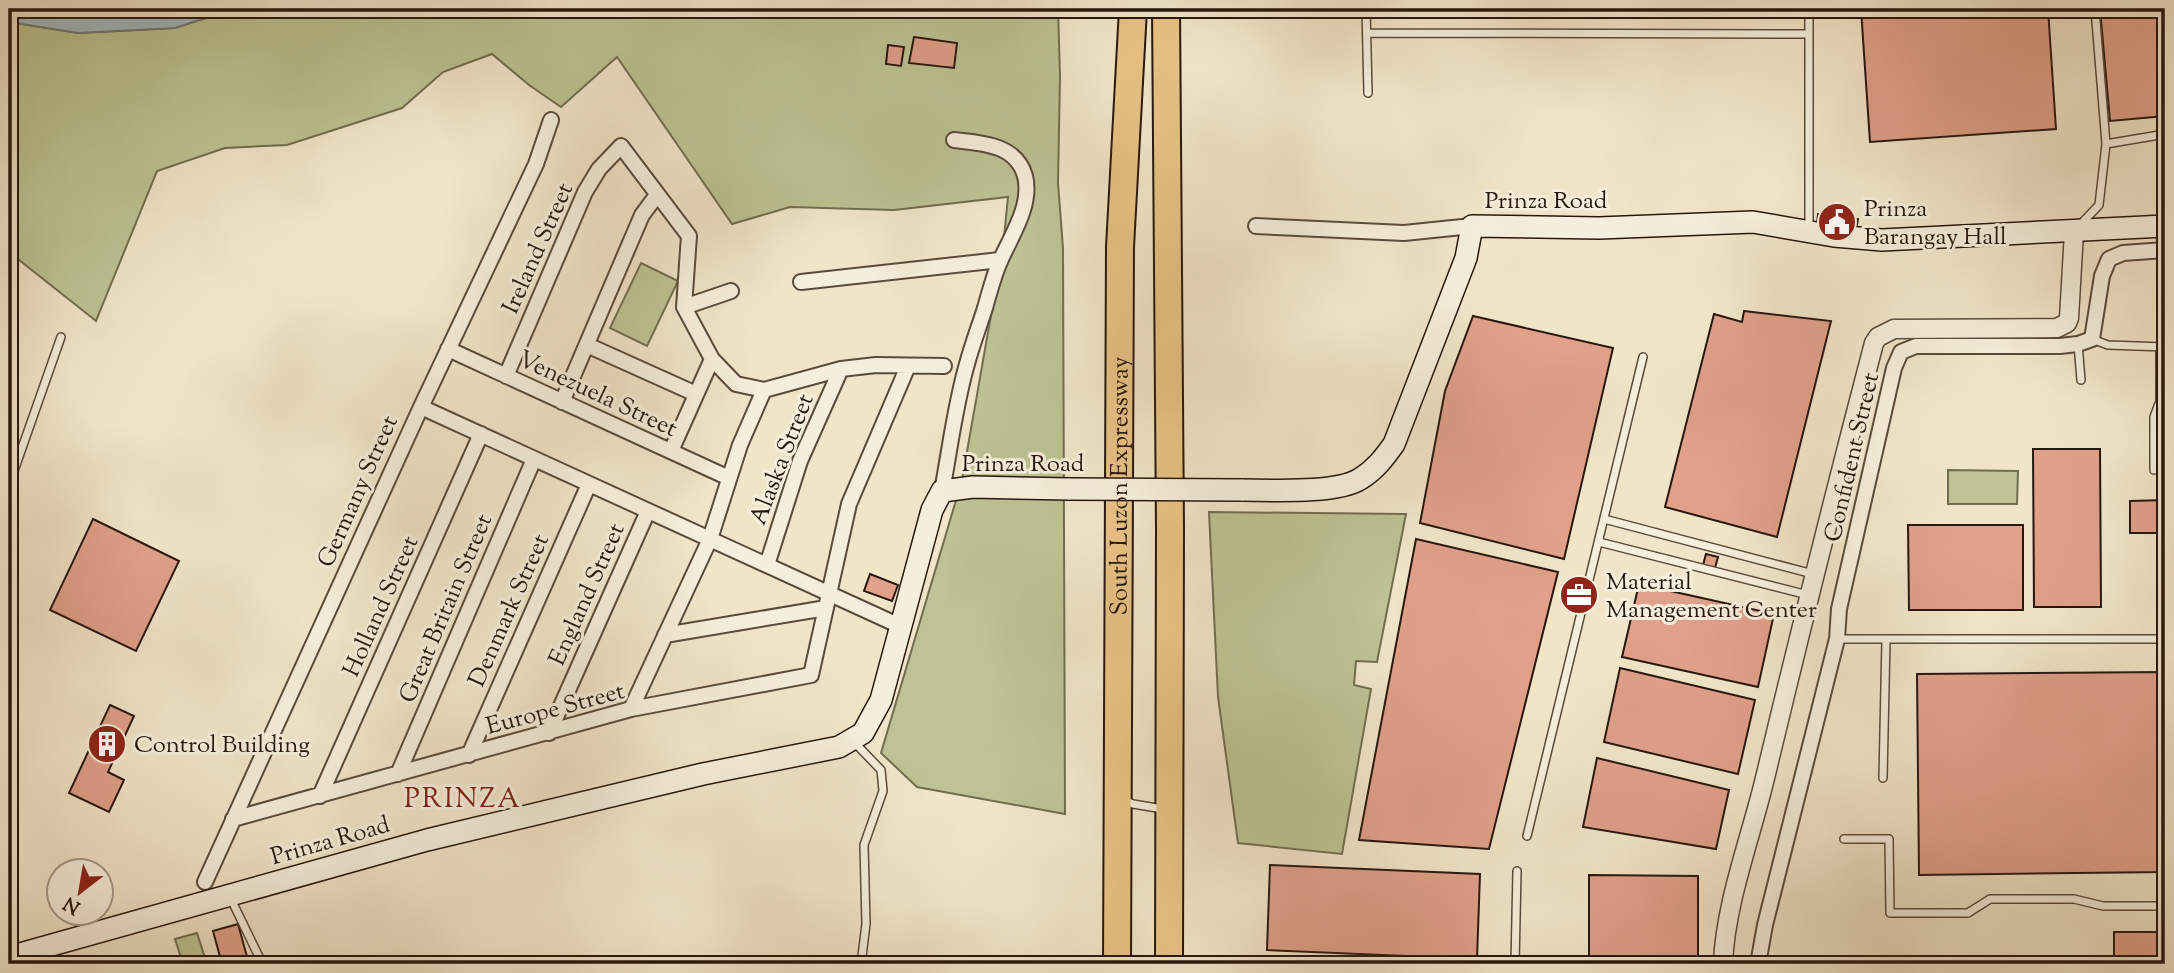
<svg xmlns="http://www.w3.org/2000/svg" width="2174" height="973" viewBox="0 0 2174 973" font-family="'Sorts Mill Goudy',serif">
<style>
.green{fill:#bdc394;stroke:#726d51;stroke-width:2}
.water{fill:#a1bcc1;stroke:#707a79;stroke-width:2}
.building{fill:#e0a08a;stroke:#27170e;stroke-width:2}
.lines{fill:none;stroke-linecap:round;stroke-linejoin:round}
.service-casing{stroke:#5a4a3d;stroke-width:10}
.minor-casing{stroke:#5a4a3d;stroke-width:18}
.tertiary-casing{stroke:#5a4a3d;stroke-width:21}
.secondary-casing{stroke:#27170e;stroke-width:24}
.motorway-casing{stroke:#27170e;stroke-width:30}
.service{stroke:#f6eedc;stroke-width:7}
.minor{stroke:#f6eedc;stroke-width:14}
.tertiary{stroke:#f6eedc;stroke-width:18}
.secondary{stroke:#f6eedc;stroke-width:21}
.motorway{stroke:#e8c284;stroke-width:26}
.secondary-bridge-casing{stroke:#27170e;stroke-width:24;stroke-linecap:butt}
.secondary-bridge{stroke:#f6eedc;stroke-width:21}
.labels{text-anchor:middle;stroke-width:6;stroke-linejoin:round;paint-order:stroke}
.street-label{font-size:24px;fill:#27170e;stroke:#f6eedc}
.poi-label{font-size:24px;fill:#27170e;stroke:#f6eedc;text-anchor:start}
.quarter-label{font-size:28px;letter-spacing:2px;fill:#7a1f14;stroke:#f6eedc}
</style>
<rect width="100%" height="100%" fill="#f1e5c9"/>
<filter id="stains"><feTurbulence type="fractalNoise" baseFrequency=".00286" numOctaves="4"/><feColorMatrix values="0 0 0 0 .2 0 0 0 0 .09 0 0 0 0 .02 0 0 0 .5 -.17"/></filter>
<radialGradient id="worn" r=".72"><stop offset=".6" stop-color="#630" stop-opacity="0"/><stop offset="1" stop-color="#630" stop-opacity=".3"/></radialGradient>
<path class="green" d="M233 9H1058L1060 76 1058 183 1063 248 1065 814 917 787 881 753 962 480 1003 247 1008 197 894 210 790 207 732 224 617 57 561 107 529 85 492 54 443 72 402 108 287 145 225 148 157 171 96 321 9 252V22L78 33 175 28Z
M641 263 678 281 647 346 610 328Z
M1948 470 2018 471 2017 504H1948Z
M1209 512 1406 514 1377 662 1356 661 1354 685 1371 689 1342 854 1238 843 1218 697Z
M197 933 207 964H183L175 939Z"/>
<path class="water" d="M9 9H233L175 28 78 33 9 22Z"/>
<path class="building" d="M1861 9H2048L2056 129 1870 142Z
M2100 9H2165V116L2110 121Z
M914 37 957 43 954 68 909 63Z
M888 45 904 47 901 66 886 64Z
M1818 214 1858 219 1856 230 1817 224Z
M1744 311 1831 321 1777 537 1665 507 1714 314 1742 322Z
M1473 316 1613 348 1564 559 1420 523 1445 391Z
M2033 449H2100L2101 607H2034Z
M2165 500V533H2130V501Z
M93 519 179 561 136 651 50 610Z
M1908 525H2023V610H1909Z
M1416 539 1558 572 1489 849 1359 840Z
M1706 554 1718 557 1715 568 1703 565Z
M870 574 898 585 892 601 864 591Z
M1639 584 1774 614 1758 687 1622 657Z
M1620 668 1755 700 1738 774 1604 742Z
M2165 672V872L1919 875 1917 674Z
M110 705 134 716 108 772 124 780 109 812 69 793Z
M1597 758 1729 790 1716 849 1583 827Z
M1270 865 1480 874 1477 959 1267 950Z
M1589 875 1698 876V958L1589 957Z
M238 924 249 964H222L213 931Z
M2114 932H2165V964H2114Z"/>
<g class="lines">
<defs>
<path id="service" d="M1366 9 1368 93
M2095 9 2106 144
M1367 33 1809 34
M2079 226 2099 205 2106 144 2165 134
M1809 231V9
M2092 339 2108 345 2165 347
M2078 344 2081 380
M2154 470V417L2160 401V347
M9 485 61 337
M1604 519 1813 574
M1599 542 1808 595
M1837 639H2165
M854 742 881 770 883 791 864 845 866 924 861 964
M1883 778 1886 639
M1124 800 1133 804 1163 809
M1527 836 1643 357
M1844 839H1889L1890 913H1968L1990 899H2074L2103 906H2165
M230 897 262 963
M1515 964 1517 871"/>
<path id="minor" d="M1256 226 1404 233 1472 226
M801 282 1000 260
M684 307 731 291
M587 345 696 394
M448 349 729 478
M506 376 585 192 599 169 621 146 689 236 684 307 712 359 736 384 764 390 841 369 876 365 944 366
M562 402 642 215 657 195
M421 407 900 626
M671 451 712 359
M942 491C950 449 955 405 967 364 972 345 979 327 985 308 990 291 994 273 1002 257 1013 233 1032 204 1025 176 1016 144 981 143 954 140
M767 565 800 461 841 369
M665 635 826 608
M631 709 710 539 740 445 764 390
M549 733 648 511
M469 755 589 484
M398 774 534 459
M320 796 481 434
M233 819 631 709 811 675 849 504 908 366
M205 882 421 407 536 164 551 120
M1758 964 1765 925 1837 639 1839 609 1894 368 1901 352 1916 346H2060L2078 344 2092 339 2102 276 2109 259 2123 253 2165 250"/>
<path id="tertiary" d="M1723 964C1725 904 1751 837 1765 778 1800 632 1836 488 1874 343L1878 337 1894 329 2057 328 2067 323 2069 318 2074 232"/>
<path id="secondary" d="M1241 490C1270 490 1336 494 1360 479 1375 470 1384 458 1394 444L1466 258 1472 226 1599 228 1753 222 1834 236 1882 240 2165 226
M9 957 427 840 703 774 839 747 863 733 881 700 932 510 942 491 973 487 1070 489"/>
<g id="motorway">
<path d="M1166 9 1170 529 1169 964"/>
<path id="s1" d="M1117 964 1120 247 1133 9"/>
</g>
</defs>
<use href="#service" class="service-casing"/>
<use href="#minor" class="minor-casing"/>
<use href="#tertiary" class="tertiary-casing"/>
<use href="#secondary" class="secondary-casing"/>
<use href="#motorway" class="motorway-casing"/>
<use href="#service" class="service"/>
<use href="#minor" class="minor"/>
<use href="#tertiary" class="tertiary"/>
<use href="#secondary" class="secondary"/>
<use href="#motorway" class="motorway"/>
<defs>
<path id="secondary-bridge" d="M1070 489 1241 490"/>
</defs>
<use href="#secondary-bridge" class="secondary-bridge-casing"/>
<use href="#secondary-bridge" class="secondary-bridge"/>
</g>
<defs>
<symbol id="civic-disc" viewBox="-11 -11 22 22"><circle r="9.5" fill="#8f2418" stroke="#f6eedc"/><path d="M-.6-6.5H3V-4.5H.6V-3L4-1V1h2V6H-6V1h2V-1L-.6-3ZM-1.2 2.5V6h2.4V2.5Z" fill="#fff"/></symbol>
<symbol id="office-disc" viewBox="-11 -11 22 22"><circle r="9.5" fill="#8f2418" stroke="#f6eedc"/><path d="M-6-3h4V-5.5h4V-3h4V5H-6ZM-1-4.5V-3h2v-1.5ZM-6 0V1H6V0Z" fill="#fff"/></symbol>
<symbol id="building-disc" viewBox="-11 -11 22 22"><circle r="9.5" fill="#8f2418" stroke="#f6eedc"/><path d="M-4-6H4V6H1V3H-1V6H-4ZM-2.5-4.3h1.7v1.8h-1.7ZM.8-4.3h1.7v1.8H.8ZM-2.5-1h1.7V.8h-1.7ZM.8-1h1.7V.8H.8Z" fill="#fff"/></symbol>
</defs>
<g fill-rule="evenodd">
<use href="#civic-disc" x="1815" y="200" width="44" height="44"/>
<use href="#office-disc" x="1557" y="573" width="44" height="44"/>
<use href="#building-disc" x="85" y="722" width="44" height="44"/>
</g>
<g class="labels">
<g class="street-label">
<text x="1546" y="208">Prinza Road</text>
<text transform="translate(537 248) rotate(-66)" y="8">Ireland Street</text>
<text transform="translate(598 393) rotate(25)" y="8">Venezuela Street</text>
<text transform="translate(1851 457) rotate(-77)" y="8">Confident Street</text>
<text transform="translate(781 459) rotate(-69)" y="8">Alaska Street</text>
<text x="1023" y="471">Prinza Road</text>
<text dy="8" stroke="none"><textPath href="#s1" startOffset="478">South Luzon Expressway</textPath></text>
<text transform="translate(357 491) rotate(-66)" y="8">Germany Street</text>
<text transform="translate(586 594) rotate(-66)" y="8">England Street</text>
<text transform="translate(380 606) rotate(-66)" y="8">Holland Street</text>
<text transform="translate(445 608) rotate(-67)" y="8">Great Britain Street</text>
<text transform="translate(508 610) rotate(-66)" y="8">Denmark Street</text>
<text transform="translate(555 708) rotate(-15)" y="8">Europe Street</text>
<text transform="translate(330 840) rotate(-16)" y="8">Prinza Road</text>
</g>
<g class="poi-label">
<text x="1864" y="216">Prinza<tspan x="1864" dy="28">Barangay Hall</tspan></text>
<text x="1606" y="589">Material<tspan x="1606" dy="28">Management Center</tspan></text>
<text x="134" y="752">Control Building</text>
</g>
<g class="quarter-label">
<text x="463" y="807">PRINZA</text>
</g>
</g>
<rect width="2174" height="973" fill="none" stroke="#f1e5c9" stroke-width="35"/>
<rect x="10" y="10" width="2153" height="952" fill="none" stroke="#27170e" stroke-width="3.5"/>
<rect x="18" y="18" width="2139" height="938" fill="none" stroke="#27170e" stroke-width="2"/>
<g transform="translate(80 892) rotate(211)"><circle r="33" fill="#f6eedc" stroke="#a3988a" stroke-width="2"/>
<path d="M0-5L12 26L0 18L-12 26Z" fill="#8f2418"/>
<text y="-10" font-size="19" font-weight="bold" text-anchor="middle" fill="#27170e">N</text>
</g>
<rect width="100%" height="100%" filter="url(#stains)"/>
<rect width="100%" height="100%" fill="url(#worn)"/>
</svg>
